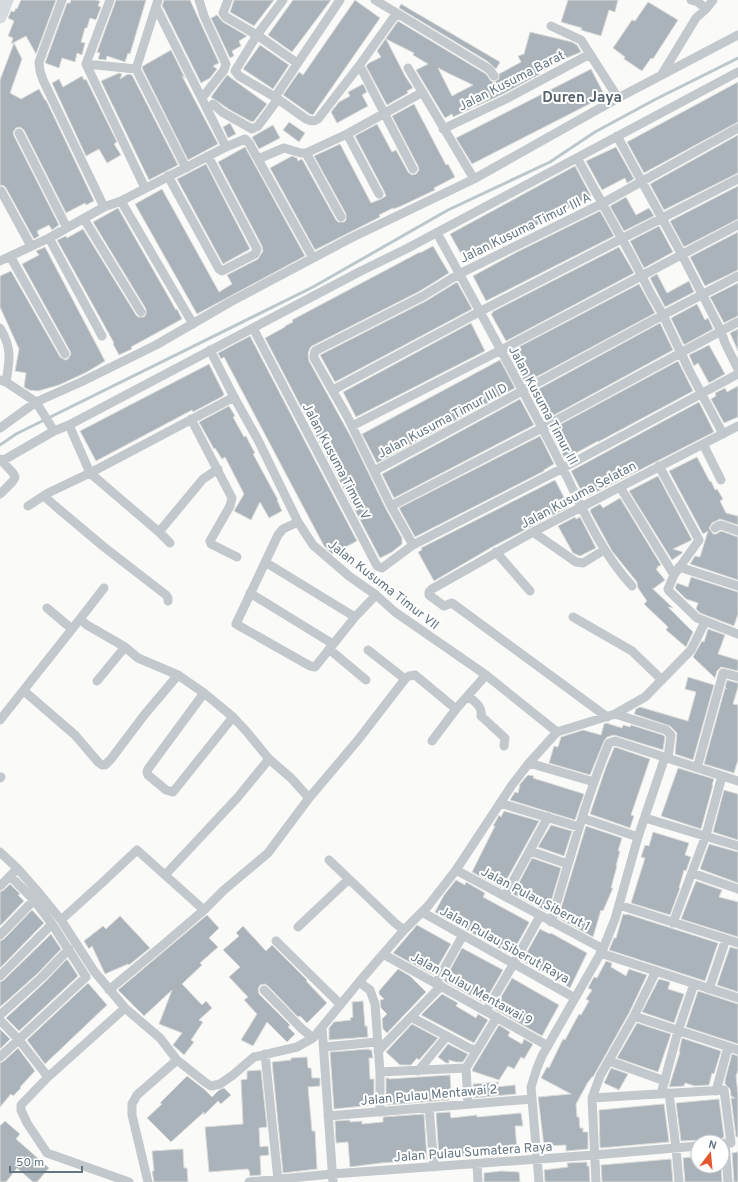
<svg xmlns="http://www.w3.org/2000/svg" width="738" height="1182" viewBox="0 0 738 1182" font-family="Overpass,sans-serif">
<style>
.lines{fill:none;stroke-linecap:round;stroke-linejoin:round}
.stream{stroke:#bbc7cb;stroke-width:3}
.building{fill:#aab3b9;stroke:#dcdcda;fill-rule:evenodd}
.street{stroke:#c3c8cc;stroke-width:9}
.secondary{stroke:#d6dbdf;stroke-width:13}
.labels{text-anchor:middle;stroke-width:4;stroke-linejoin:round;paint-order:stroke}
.street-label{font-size:13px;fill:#657683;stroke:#fff}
.quarter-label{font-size:15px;font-weight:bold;fill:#57646e;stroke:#fff}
</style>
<rect width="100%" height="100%" fill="#fafaf8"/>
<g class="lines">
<path class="stream" d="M0 445 16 434 313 287 448 210 550 162 595 132 656 99 738 58"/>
</g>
<path class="building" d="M21 0H56L36 54 26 36 11 44 13 38 8 36 14 21 8 18 11 11 14 12 16 8 17 9Z
M71 0H95L100 1 98 6 101 7 96 20 90 18 87 28H85L81 42 85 43 82 55 77 53 75 62 62 58 59 68 45 63 67 3H70Z
M116 0H146L130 54 128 53 125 62 107 56 106 60 98 59 100 53 97 52Z
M164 0H190L219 63 213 66 217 69 210 78 201 83 164 9 162 6Z
M234 0H274L254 26 230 12Z
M293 0H331L292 52 268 35Z
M355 0 380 18 319 106 313 115 310 114 283 95 299 72 303 75Z
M568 0H618L615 12 609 10 601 36 581 30 582 28 561 22Z
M648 2 678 20 653 59 651 58 642 71 624 59 625 57 613 48 632 20 635 21Z
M401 4 500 62 496 69 487 61 399 8Z
M217 15 223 22 247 36 239 41 241 46 232 51 234 56 230 58 211 18Z
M398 21 481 71 486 74 491 81 494 82 499 79V74L521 62 518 56 524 54 530 32 572 42 577 45 581 52 557 62 558 63 539 73 540 74 503 94 453 117 452 114 445 118 416 70 428 64 413 55 414 53 386 39 405 76 413 88 407 91 408 93 387 105 366 66 369 63 381 57 377 51ZM438 68 452 75 473 85 452 96Z
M14 43 22 59 10 93 21 99 39 89 45 100H46L94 201 86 205 85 203 66 213 24 130 20 127 16 128 13 132 14 136 59 225 52 230 49 225 37 231 39 236 34 239 6 188 4 186 0 185V80Z
M260 45 289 65 273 89 243 69Z
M171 50 185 78 182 76 218 144 188 160 142 68 143 66Z
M591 69 605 96 472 164 456 138Z
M119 73 122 74 120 79 128 74 132 75 178 165 149 180 101 81Z
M227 75 267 104 254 121 252 122 230 110 211 97Z
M82 76 84 80 86 79 117 142 114 144 121 155 107 163 99 149 86 156 52 83 59 79 63 87Z
M738 82V122L644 173 627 142Z
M363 84 367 92 362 95 368 106 337 123 331 112 339 102 350 96 348 92Z
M414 104 446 165 448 164 455 177 434 188 435 190 399 207 393 209V208L379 215 380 217 315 250 270 168 292 156 297 158 298 161 302 159 336 220 338 222H344L346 220V214L314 156 340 144 371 203 381 199 386 196 384 191 355 136 377 124 392 152 396 150 408 172 412 175 416 174 419 170 418 166 392 116Z
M289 122 305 133 299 142 283 130Z
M230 123 236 134 228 138 223 127Z
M273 125 280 138 259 149 252 137Z
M738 135V173L664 210 650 184Z
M245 147 305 256 197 314 135 204 162 189 219 292 232 284 227 275 258 259 263 251 262 246 218 162Z
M616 147 634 179 627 183 625 178 602 190 586 161Z
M206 164 250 249 223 264 177 179Z
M575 166 591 196 466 263 450 234Z
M738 186V219L684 247 670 221Z
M626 197 636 215 649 208 654 216 624 231 610 206Z
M118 208 176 310 177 309 182 319 131 347 132 349 119 355 113 344 114 343 57 240 66 236 67 238 83 229 136 315 138 317H144L146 314V309L93 222Z
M600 211 614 236 486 301 473 276 517 252Z
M659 226 673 252 644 268 630 241Z
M738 232V270L705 286 690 257Z
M433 246 449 273 420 291 312 346 310 348 308 354 309 361 352 439 386 509 402 538V544L392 552 380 558 265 338 285 327V326L293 322 292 320 420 252V253Z
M45 247 105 361 87 372 59 385 38 391 29 390 24 387 26 373 15 371 19 349 0 307V276L11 271 60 357 65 360 68 359 71 354 70 351 22 264 39 255 36 251Z
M619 247 634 273 506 341 491 314 493 313 492 312Z
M657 274 667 293 689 281 694 292 665 307 650 278Z
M457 282 472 309 335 382 320 355 426 301Z
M738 283V316L724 323 710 297Z
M639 284 655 313 525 383 510 355 513 354 511 351Z
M697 304 705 320 708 318 713 329 684 345 671 318Z
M471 323 485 351 356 417 343 392Z
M660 323 673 350 545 420 531 393Z
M738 329V351L730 333Z
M250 336 357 541 332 554 324 546 224 357 221 359 218 353Z
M709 345 725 374 709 383 698 363 694 366 689 355Z
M500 360 515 388 377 463 362 434Z
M678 361 693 391 598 442V441L565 459 550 430Z
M209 364 224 394 223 396 193 412 192 410 96 461 80 431Z
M738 386V417L724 423 711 399 716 396 715 393 725 388 727 392Z
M520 399 534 425 394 498 382 474Z
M699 402 714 432 585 498 571 471Z
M229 406 235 416 233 417 244 437 246 436 250 444 255 453 253 454 278 500H277L282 511 269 518 260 502 251 520 234 511 244 494 225 457 222 459 215 448 214 449 199 422Z
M540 436 554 464 544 470V471L415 537 399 508Z
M697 457 710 482 711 481 715 490 717 489 723 499 720 501 726 513 738 516V525L720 519 712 523 709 528 713 534H716L721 531 738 537V580L690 564 695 556 700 557 708 531 703 534 669 471Z
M658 476 692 540 673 549 683 552 681 554 672 560 629 491Z
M555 480 569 507 492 547 434 581 418 552 422 550 421 548Z
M620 498 661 565 657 567 658 568 656 569 665 580 653 589 652 588 673 608 668 607 693 632 686 647 666 630 668 627 644 604 647 601 638 588 637 582 612 551 590 511 591 509 600 504 603 508Z
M575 517 576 519 580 517 596 548 580 556 573 553 558 526Z
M691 577 738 592V614L734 626 700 613 696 609 698 603 686 599 675 588 677 583 688 587Z
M708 629 725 635 718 654 738 660V671L721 667 717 671 715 678 693 657 702 641 704 642Z
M688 677 714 685 693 760 675 754 677 733 670 726 634 714 636 709 640 707 688 721 696 692 685 689Z
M727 680 738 683V687L733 704 738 705V760L734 773 704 764 725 688 727 689 725 687Z
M606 723 622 728 623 725 630 727 631 725 663 735 665 737 663 750 614 735 607 737 604 741 590 775 549 763 554 746 558 747 561 737 583 730 601 735 604 724Z
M615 747 650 759 631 815 634 816 630 828 590 814 606 767 614 748Z
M678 768 714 779 712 785H713L701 829 661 816Z
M528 775 534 776 533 778 584 794 575 820 510 800 515 792 518 793 520 784Z
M724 790 738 794V840L713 832Z
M504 811 539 821 502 888 472 872 495 826H493L497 819 499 815 501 817Z
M551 825 572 831 564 856 538 847Z
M586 826 622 838 618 851H620L616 866H617L611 888H613L603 911 601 910 593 937 558 918Z
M653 832 689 843 685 855 691 857 686 871 684 870 679 888H680L670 915 631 903 645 858 641 857 645 845 649 846Z
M709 844 738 852V883L700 869Z
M532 858 561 868 548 912 513 894Z
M456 880 465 885 466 882 485 893 483 897 529 922V923L511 955 435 912 444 895Z
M696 881 722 890 719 897 738 902V937L681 919Z
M10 884 20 894 18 895 24 901 0 926V892L4 890Z
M32 910 44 923 0 968V941L4 939Z
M623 914 627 915V914L718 943 705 981 609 950 614 938H616Z
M207 915 219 928 209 938 218 947 200 963 202 965 182 984 202 1005 206 1001 212 1008 199 1020 203 1022 191 1040 194 1042 184 1055 173 1045 182 1033 159 1024 172 990 144 1016 118 990Z
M120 916 150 948 129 965 128 964 105 974 92 946 89 949 84 941 103 926 106 929Z
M417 925 451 944 433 975 393 953Z
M243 926 266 951 272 945 307 980 306 981 327 1003 307 1023 300 1016 298 1017 268 986 265 984 260 985 258 989 259 994 290 1025 288 1027 295 1034 287 1042 267 1022 253 1046 241 1040 257 1014 244 1000 248 997 229 977 240 967 223 950 239 936 236 933Z
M540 929 550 934 551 933 587 953 570 988 554 978 522 961Z
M51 934 61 949 37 974 0 1007V982L4 980Z
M730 947 738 949V992L717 985Z
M462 948 503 970 484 1003 444 981Z
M67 959 78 976 19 1031 6 1018 45 982Z
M606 961 612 963 611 967 626 976 629 969 647 975 629 1013 593 1077H592L588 1082 576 1104 577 1117H579L580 1128H583V1132H588V1149L566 1151V1145L544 1146 538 1097 571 1094 541 1078 547 1067 549 1068 563 1039 565 1040 579 1014 581 1015 589 1001 586 999 592 990 588 988 594 977 597 978Z
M398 969 410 976 426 992 387 1033 383 1029 382 1019 387 1014 381 1008 380 1000 384 999 379 994V991Z
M512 978 559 1005 542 1036 494 1009Z
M659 979 670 982 668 989 684 994 674 1023 642 1012Z
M88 983 107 1005 45 1064 27 1040Z
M698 991 738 1004V1044L686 1027Z
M442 994 458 1003 456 1006 476 1018 478 1014 488 1020 474 1043 421 1015Z
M363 1001 365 1026H367L368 1037 329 1040V1028L334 1022 351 1020 350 1018 353 1017 352 1002Z
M637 1023 671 1034 658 1072 617 1058Z
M412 1024 438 1038 419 1060 417 1058 411 1065H400L386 1052Z
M499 1025 510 1032 508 1036 522 1044 524 1039 533 1044 524 1059 521 1057 514 1069 508 1066 499 1080 472 1071 473 1068Z
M0 1029 10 1039 0 1049Z
M682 1038 721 1051 714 1074 712 1073 709 1085 695 1086 685 1083 684 1086 669 1087 680 1052H679Z
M448 1044 468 1054 463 1062H456L449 1060V1063H446L438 1057Z
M18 1048 35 1071 20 1087 21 1088 13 1096 11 1094 0 1107V1063L4 1061Z
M369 1049V1050H372V1053L373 1058H369L370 1079H374V1105L334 1109 330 1052Z
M732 1054 738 1056V1071L736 1076 738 1094V1137H736L731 1098H735L731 1096 730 1089 725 1084V1080Z
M307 1057 308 1068H311L312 1078H320V1086L308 1087 312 1131H315L317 1169 283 1173 272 1062 291 1060V1058Z
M611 1068 628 1074 619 1090 604 1083Z
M261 1070 267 1127 259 1128 260 1147 268 1146 269 1155 260 1156 261 1175 250 1176 249 1170 247 1169 209 1172 205 1127 243 1124 241 1080 247 1079V1071Z
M450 1075 451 1090H449V1100L386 1105V1078H389V1079Z
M187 1076 204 1089 212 1097 219 1090 224 1088 231 1095 221 1104 218 1101 204 1115V1112L171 1142 147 1118 162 1104 160 1103Z
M499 1082 496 1087 515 1085 516 1094 474 1098 473 1084Z
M719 1099 724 1137 721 1139 681 1141 676 1103Z
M663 1104H664L669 1142 600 1148 599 1110Z
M450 1112 451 1118 477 1115V1117L521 1113 523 1126H515L517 1150 499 1152 500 1156 483 1157V1156H473V1155L447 1158V1157H439L436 1113Z
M424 1114 427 1160 381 1163 350 1167 348 1142 336 1143 335 1121 350 1120V1122L362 1121V1124L383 1122V1117Z
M5 1121 20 1134 16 1139 49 1168 37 1182H33L17 1168 6 1182H0V1126Z
M183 1149 184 1168H187L188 1182H154L152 1171H154L152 1151Z
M738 1152V1182H734L732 1153Z
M690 1157V1158L698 1157V1166H721L722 1182H685L683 1158Z
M671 1159 673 1182H602L601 1165Z
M587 1162V1166H589L590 1182H545L544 1170 568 1167 567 1163Z
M501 1171 519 1172 520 1182H484V1173Z"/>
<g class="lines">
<path class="street" d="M62 0 39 62 40 71 43 80 104 207
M158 0 136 69 186 168
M199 0 204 16 226 64 224 70 202 98
M228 0 223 13 226 17 257 35 297 63
M283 0 257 35 235 71 239 76 275 97 306 119C310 121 314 122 318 119L359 66 396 14
M375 0 484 66 490 70 494 76
M691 0 698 2 706 9
M156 7 226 147
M551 26 581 40 618 98
M86 64 145 188
M86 64 110 0
M86 64 136 69
M408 68 474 179
M362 70 413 169
M662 74 696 18 706 9 713 0
M275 97 340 0
M213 104 222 112 252 129 258 126 278 99
M443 129 506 99 590 54
M19 133 67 228
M347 134 379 194
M617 136 682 255 721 331 725 343 738 369
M306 153 341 217
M577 158 632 257 651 294 663 315 690 372 723 434
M258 159 284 148 301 153H306L347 134 421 93
M168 176 219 269 222 271 255 254 257 249 208 156
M1 191 31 246
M121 201 193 324
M84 219 141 312
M437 233C476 304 515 375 552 447 577 494 595 546 632 586
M49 238 102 336
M10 256 65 354
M0 261 49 238 104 207 121 201 226 147 245 139 249 143 313 258
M0 328C12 348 10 359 6 382
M253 328 377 566 382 568 413 545 563 468 738 374
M210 350 234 397 258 440 298 522 313 545 349 576 376 595 395 612 486 675 557 732
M0 380 6 382 36 402 54 431
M333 390 479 312 738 179
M191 419 232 498 230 506 210 541 211 544 237 557
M69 425 90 473 159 532 203 479 218 469
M352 426 501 350 738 225
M0 428 36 402 81 382 156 345 232 301 351 238 474 179 618 98 738 35
M703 444 721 480
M0 459 13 473 15 477 13 481 0 494
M2 461 54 431 69 425 359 272 406 249 738 72
M659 466 699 540 674 575 668 589 669 591 697 618 738 634
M374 471 663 315 738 276
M620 487 674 575
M44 496 54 505 104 547 166 595 168 598V601
M28 506 48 493 90 473 234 397
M391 506 542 428 738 322
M298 522 283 529 278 535 236 624 310 666 315 667 355 617 376 595
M715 528 718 526 721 525 738 531
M159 532 170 543
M533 532 576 562 583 563 604 550
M413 545 391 506 347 416 314 358V355L315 351 423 296 459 274 603 203 738 128
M496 552 530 591
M265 562 355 617
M679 567 738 586
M250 593 333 644
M47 608 72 629
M573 617 632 651 662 680
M80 619 104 588
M329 649 366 680
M368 650 405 679
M97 681 125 647
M24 691 75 735 98 762 102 765H105L111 759 145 714 178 675
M204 693 148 769 147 772 148 775 166 790 173 792 233 717
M468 696C475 702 483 707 481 716L505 738 504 746
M615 714 666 730 671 735 668 758
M607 717 452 603 444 606 429 595V592L432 589 533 532 738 426
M0 720 80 619 87 625 125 647 138 658 178 675 204 693 233 717 247 732 269 759 291 778 309 798
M432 741 456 709 486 675
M529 763 594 782
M697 768 723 673 738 677
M0 778 1 777
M500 803 579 827
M582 818 638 837
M645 818 738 846
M530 851 568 864
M0 852 18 869 40 894 61 920 94 971 125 1008 160 1038 177 1060 206 1083 211 1086 220 1084 233 1075 254 1057 297 1047 313 1038 359 982 404 930 428 906 456 870 512 785 529 763 557 732 615 714 645 697 691 650 705 622
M329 860 395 923 404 930
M456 870 603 949
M692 873 738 889
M165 875 238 797 269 759
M0 886 15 871
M505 896 548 817
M619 905 738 943
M422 912 575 998
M61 920 103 882 137 850 204 910
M551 922C569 862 585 801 609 743L615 741 738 781
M673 923 706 835 722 776
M298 927 349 879
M0 935 34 900
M276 941 340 1004
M600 953 738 998
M383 954 548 1046
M0 976 52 924
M359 982 370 990 375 1004 380 1072V1112
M436 983 463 935
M709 989 726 939
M109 990 163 945 204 910 224 890 268 853 309 798 358 740 405 679 409 676 415 675 456 709
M264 990 302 1029 313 1038
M125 1008 48 1077 21 1105V1110L27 1123 47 1153 129 1182
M486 1011 514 963 540 916
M0 1015 41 978 69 949
M634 1016 738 1050
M411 1017 469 1048 476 1050
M0 1020 19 1040 48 1077
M322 1027 333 1182
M324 1047 377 1042
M378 1051 441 986
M265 1054 278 1180
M0 1057 86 977 52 924 34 900 10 876
M609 1061 665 1081
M418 1071 447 1036
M380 1072 466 1068
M716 1091 728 1047
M669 1093 676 1148 679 1182
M661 1094 678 1031 694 984
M592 1098 724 1090 731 1143
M468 1104 466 1068 497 1017
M429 1107 434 1167
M328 1116 532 1099
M725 1143 728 1182
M477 1164 478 1182
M148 1182 132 1115V1104L137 1095 177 1060
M249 1182 332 1174 594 1155 698 1146
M539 1182 531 1087 537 1068 542 1056 603 949 615 919 638 837 665 757
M596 1182 592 1098 600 1076 634 1016 656 971"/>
<path class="secondary" d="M0 17 7 0"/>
</g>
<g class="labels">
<g class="street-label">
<text transform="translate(511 80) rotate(-27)" y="5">Jalan Kusuma Barat</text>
<text transform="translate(525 227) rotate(-26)" y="5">Jalan Kusuma Timur III A</text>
<text transform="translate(544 405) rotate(62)" y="5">Jalan Kusuma Timur III</text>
<text transform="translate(442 420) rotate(-28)" y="5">Jalan Kusuma Timur III D</text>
<text transform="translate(337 461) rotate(62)" y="5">Jalan Kusuma Timur V</text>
<text transform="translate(578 494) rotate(-28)" y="5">Jalan Kusuma Selatan</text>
<text transform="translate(384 584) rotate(38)" y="5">Jalan Kusuma Timur VII</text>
<text transform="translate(536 898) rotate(28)" y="5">Jalan Pulau Siberut 1</text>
<text transform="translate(505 944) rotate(29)" y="5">Jalan Pulau Siberut Raya</text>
<text transform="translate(472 988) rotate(29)" y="5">Jalan Pulau Mentawai 9</text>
<text transform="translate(429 1094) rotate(-5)" y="5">Jalan Pulau Mentawai 2</text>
<text transform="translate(473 1151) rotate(-4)" y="5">Jalan Pulau Sumatera Raya</text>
</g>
<g class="quarter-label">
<text x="582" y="102">Duren Jaya</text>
</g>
</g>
<g transform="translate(710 1154) rotate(16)"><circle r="19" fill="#ffffff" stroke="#c1c8cd"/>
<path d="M0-3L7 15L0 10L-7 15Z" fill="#e4572e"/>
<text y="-6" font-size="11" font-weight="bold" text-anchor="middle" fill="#657683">N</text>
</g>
<path d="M10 1166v6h72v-6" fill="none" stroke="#657683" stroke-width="2"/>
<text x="16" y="1166" font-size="12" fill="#657683" stroke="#ffffff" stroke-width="3" paint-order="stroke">50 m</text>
</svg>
